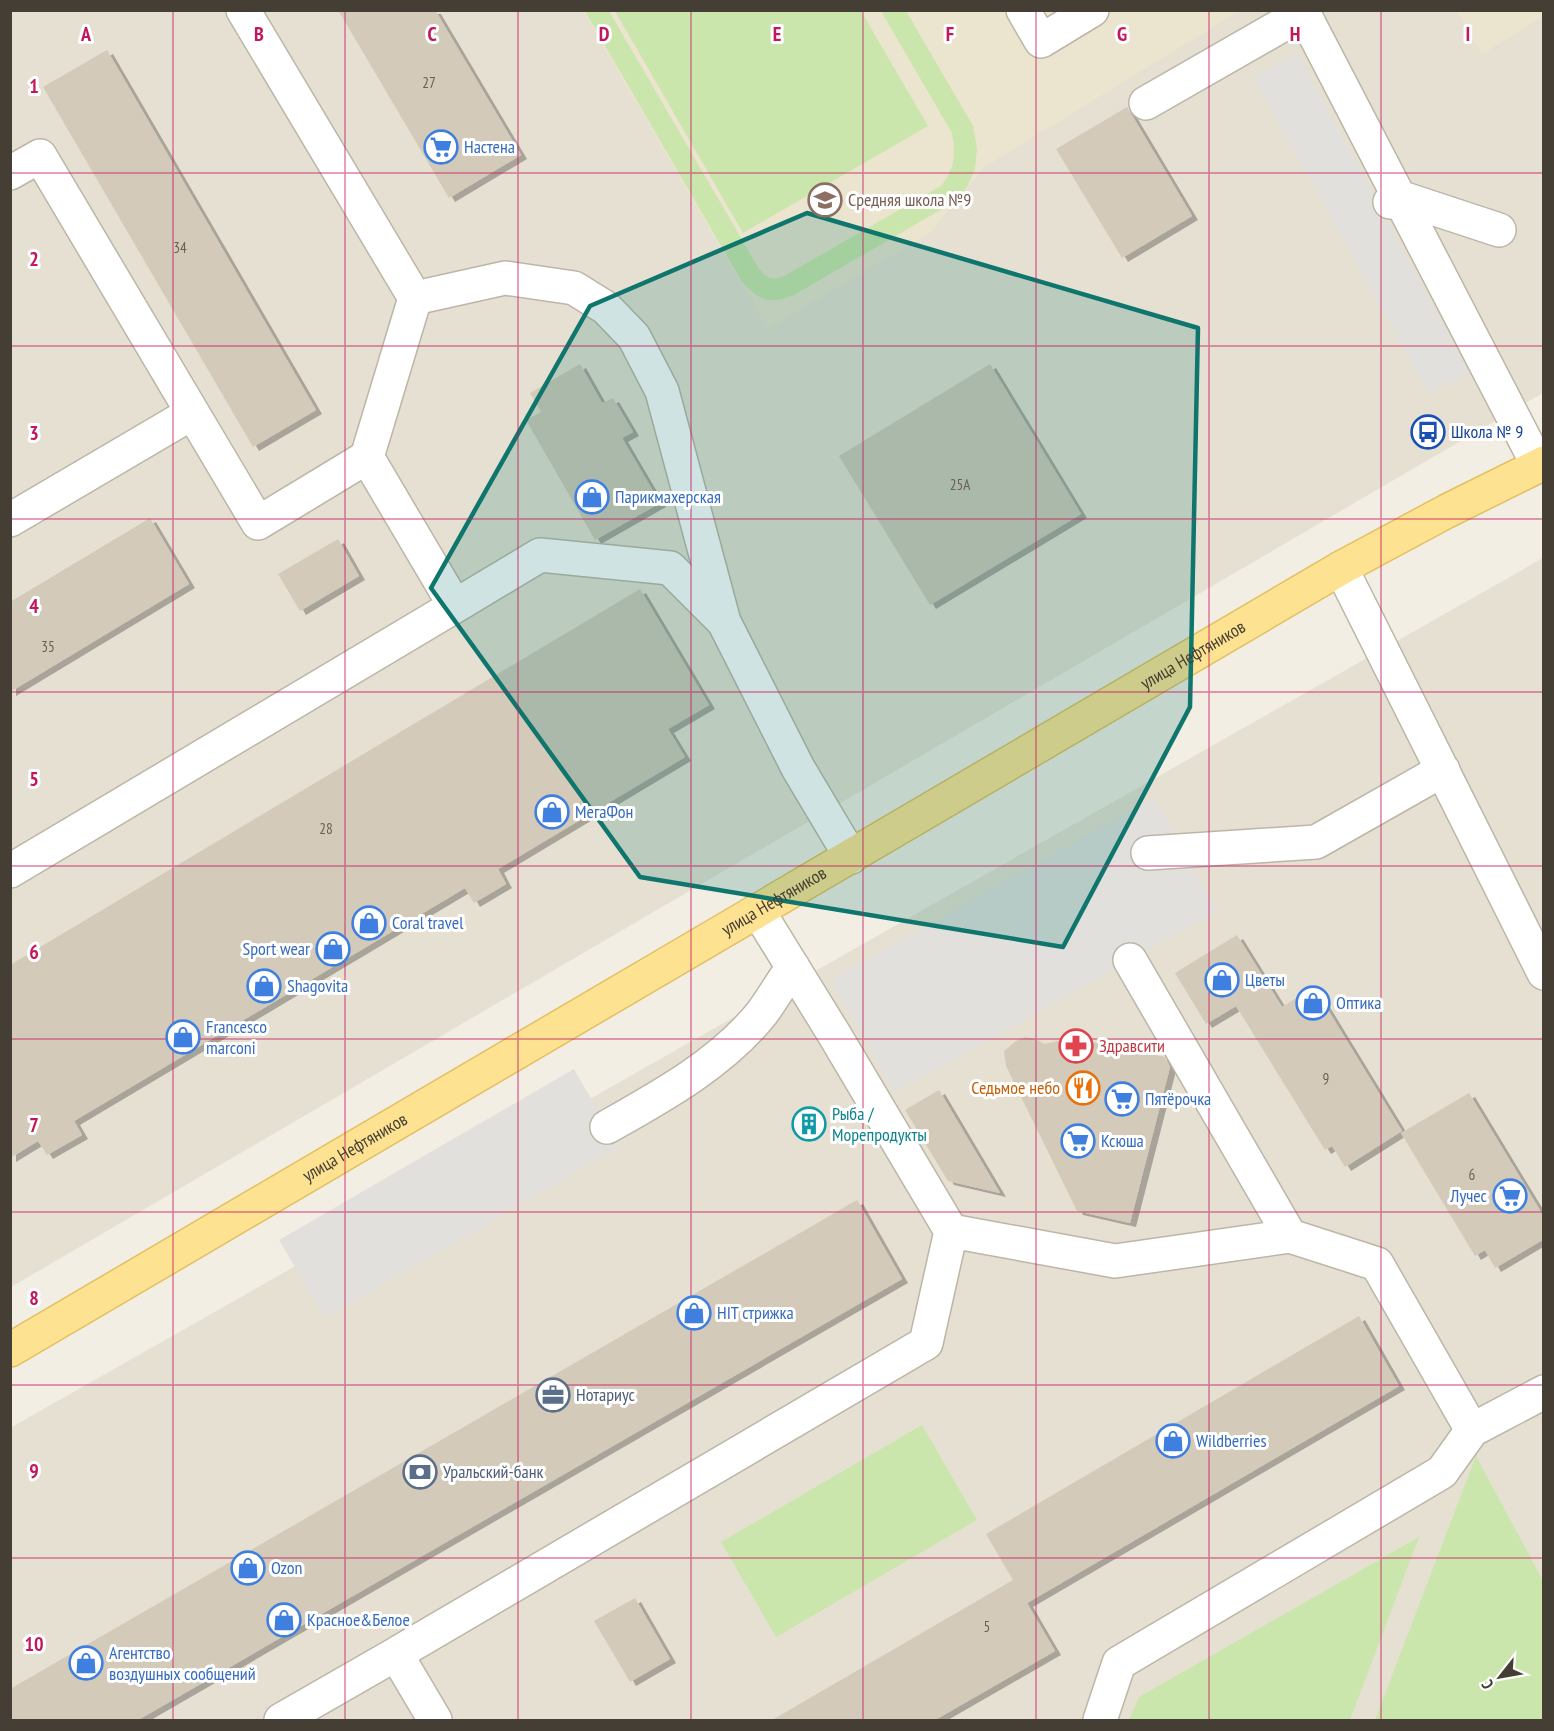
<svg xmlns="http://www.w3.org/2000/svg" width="1554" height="1731" viewBox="0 0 1554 1731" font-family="'PT Sans Narrow',sans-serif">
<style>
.residential{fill:#e6e0d2}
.education{fill:#ebe4ce}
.green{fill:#cae6ac}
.parking{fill:#e2e0dc}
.building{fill:#d3cab9;filter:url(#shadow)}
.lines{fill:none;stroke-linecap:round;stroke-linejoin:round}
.minor-casing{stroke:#bdb6a7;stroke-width:36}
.major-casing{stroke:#e2c062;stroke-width:36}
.minor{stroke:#fff;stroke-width:33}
.major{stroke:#fde292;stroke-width:33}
.marked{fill:#0f766e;fill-opacity:0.2;stroke:#0f766e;stroke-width:4.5;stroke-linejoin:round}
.grid{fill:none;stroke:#c2185b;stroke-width:1.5;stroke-opacity:0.55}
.labels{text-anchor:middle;stroke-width:6;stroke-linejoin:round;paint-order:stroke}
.number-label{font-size:15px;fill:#686155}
.shop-label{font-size:18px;fill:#366cbe;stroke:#fff;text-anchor:start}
.education-label{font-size:18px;fill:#785e54;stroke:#fff;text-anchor:start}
.transit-label{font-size:18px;fill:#164399;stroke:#fff;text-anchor:start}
.street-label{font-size:18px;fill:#443e34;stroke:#fff}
.health-label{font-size:18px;fill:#be3a42;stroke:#fff;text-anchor:start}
.food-label{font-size:18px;fill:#c56008;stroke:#fff;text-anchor:end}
.culture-label{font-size:18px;fill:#0d838f;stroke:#fff;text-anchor:start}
.service-label{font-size:18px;fill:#4e5e75;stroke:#fff;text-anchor:start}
.grid-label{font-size:20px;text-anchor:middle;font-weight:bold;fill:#c2185b;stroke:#fff;stroke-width:6;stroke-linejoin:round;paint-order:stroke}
</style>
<defs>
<filter id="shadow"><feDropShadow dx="6" dy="4" stdDeviation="0" flood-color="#0004"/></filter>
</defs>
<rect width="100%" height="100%" fill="#f2eee4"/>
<path class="residential" d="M11 11H1543V393L11 1287Z
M1543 558V1720H11L10 1428Z"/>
<path class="education" d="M583 11H1239L983 168 931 232 768 329Z
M1456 11H1543V17L1482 54Z"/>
<path class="green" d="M585 11H609L759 269C768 279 772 281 784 276L941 186C955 169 956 154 952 133L881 11H906L973 126 977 149 975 169 967 187 954 202 794 295C769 305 760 301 742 282Z
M615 11H861L928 126 743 233Z
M922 1425 977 1520 776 1637 721 1542Z
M1476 1456 1543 1581V1720H1375Z
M1419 1537 1350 1720H1129L1139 1697Z"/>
<path class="parking" d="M1297 53 1469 373 1429 394 1254 78Z
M1154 797 1218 911 894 1093 831 980Z
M574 1069 619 1147 325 1318 279 1240Z"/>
<path class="building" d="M338 10H435L521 155 449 198Z
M107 50 316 410 253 447 43 87Z
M1127 107 1192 216 1122 258 1056 149Z
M580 364 602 403 613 398 633 432 622 438 660 503 595 540 526 420 541 412 530 393Z
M990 364 1081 514 930 605 839 456Z
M150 518 189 584 10 692V602Z
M338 539 359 576 300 611 278 574Z
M640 589 709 705 668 729 685 757 498 869 506 884 474 903 465 888 74 1121 82 1135 47 1155 38 1141 10 1158V965Z
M1237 935 1282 1007 1314 987 1402 1131 1345 1167 1332 1146 1325 1150 1236 1006 1206 1024 1175 973Z
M1025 1037 1036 1039 1044 1044 1072 1038 1165 1057 1170 1067 1130 1223 1077 1211 1006 1066 1004 1051 1016 1041Z
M939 1090 1000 1193 948 1181 905 1110Z
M1469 1093 1544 1217V1239L1495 1268 1485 1250 1475 1256 1401 1133Z
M857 1200 902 1279 138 1720H10V1689Z
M1359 1316 1399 1386 1027 1603 1055 1651 935 1720H772L1013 1580 986 1534Z
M635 1598 670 1659 630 1682 594 1621Z"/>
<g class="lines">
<defs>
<path id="minor" d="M243 10 415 298 505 278 574 288 606 308 634 337 662 391 724 622 798 768 851 857
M1023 10 1041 41 1092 10
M1302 10 1538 465
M1146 103 1303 13
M10 173 40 156 258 523 367 457
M1390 202 1399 197 1499 230
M10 520 192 413
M1341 568 1544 973
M455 606 540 555 670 568 723 621
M1148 853 1316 842 1443 770
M10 871 455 606 367 457 415 298
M1130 960 1290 1236
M607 1127C662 1096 722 1063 762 1013 773 998 782 982 793 967
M951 1231 1115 1261 1290 1236 1377 1264 1472 1430
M396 1654 926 1343 951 1231 834 1034 758 911
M281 1720 396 1654 435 1720
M1100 1720 1119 1663 1442 1472 1472 1430 1544 1392"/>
<g id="major">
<path id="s1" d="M10 1350 1341 568 1447 511 1544 463"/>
</g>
</defs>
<use href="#minor" class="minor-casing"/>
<use href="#major" class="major-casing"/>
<use href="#minor" class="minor"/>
<use href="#major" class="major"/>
</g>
<path class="marked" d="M807 213 1198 328 1190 707 1063 947 640 877 431 588 590 306Z"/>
<path class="grid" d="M173 10V1720M345 10V1720M518 10V1720M691 10V1720M863 10V1720M1036 10V1720M1209 10V1720M1381 10V1720M10 173H1544M10 346H1544M10 519H1544M10 692H1544M10 866H1544M10 1039H1544M10 1212H1544M10 1385H1544M10 1558H1544"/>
<defs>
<symbol id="supermarket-ring" viewBox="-11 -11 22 22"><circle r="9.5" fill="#fff" stroke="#3f7fe0" stroke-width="1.5"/><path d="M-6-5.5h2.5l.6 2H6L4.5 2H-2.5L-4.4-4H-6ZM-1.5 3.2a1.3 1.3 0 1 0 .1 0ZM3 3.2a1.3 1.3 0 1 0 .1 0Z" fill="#3f7fe0"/></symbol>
<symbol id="school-ring" viewBox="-11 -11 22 22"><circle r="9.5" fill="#fff" stroke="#8d6e63" stroke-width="1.5"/><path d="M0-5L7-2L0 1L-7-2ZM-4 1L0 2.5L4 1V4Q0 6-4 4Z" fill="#8d6e63"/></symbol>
<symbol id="bus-ring" viewBox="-11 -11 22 22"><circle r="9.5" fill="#fff" stroke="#1a4fb4" stroke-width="1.5"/><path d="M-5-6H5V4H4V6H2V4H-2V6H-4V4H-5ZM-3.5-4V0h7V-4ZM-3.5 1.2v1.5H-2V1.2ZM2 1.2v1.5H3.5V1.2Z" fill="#1a4fb4"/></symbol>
<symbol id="shop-ring" viewBox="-11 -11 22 22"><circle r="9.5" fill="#fff" stroke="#3f7fe0" stroke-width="1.5"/><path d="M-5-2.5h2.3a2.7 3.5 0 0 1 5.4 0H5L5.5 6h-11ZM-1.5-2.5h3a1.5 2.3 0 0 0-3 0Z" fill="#3f7fe0"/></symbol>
<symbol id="pharmacy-ring" viewBox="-11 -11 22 22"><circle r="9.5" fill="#fff" stroke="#e0444e" stroke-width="1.5"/><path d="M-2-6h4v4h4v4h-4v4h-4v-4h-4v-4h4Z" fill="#e0444e"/></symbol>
<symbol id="restaurant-ring" viewBox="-11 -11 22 22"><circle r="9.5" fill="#fff" stroke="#e8710a" stroke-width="1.5"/><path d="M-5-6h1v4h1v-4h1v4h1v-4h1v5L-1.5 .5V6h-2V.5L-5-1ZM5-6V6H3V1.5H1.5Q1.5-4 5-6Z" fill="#e8710a"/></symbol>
<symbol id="building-ring" viewBox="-11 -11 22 22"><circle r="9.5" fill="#fff" stroke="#0f9aa8" stroke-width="1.5"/><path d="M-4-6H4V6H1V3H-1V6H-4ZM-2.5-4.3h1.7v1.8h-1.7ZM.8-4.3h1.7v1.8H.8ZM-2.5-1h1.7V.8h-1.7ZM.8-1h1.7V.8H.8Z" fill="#0f9aa8"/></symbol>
<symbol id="office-ring" viewBox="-11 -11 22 22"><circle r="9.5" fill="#fff" stroke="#5c6f8a" stroke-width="1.5"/><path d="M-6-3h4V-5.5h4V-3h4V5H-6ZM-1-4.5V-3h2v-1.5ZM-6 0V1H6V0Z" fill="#5c6f8a"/></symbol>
<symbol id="bank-ring" viewBox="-11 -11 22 22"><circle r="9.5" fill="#fff" stroke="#5c6f8a" stroke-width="1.5"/><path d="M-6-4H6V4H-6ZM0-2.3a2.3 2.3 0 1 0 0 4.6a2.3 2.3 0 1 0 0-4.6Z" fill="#5c6f8a"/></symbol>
</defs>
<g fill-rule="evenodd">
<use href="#supermarket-ring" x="422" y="128" width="38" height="38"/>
<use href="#school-ring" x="806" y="181" width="38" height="38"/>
<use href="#bus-ring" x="1409" y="413" width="38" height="38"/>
<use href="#shop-ring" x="573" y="478" width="38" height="38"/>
<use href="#shop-ring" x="533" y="793" width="38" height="38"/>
<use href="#shop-ring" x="350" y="904" width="38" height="38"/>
<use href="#shop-ring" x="314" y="930" width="38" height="38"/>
<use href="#shop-ring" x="1203" y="961" width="38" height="38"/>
<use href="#shop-ring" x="245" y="967" width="38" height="38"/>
<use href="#shop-ring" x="1294" y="984" width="38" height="38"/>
<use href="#shop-ring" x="164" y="1018" width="38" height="38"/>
<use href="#pharmacy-ring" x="1057" y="1027" width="38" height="38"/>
<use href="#restaurant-ring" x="1064" y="1069" width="38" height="38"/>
<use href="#supermarket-ring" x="1103" y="1080" width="38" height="38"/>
<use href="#building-ring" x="790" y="1105" width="38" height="38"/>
<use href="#supermarket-ring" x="1059" y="1122" width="38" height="38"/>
<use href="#supermarket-ring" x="1491" y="1177" width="38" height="38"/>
<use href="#shop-ring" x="675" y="1294" width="38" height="38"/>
<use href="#office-ring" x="534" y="1376" width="38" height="38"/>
<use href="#shop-ring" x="1154" y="1422" width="38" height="38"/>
<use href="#bank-ring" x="401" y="1453" width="38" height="38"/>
<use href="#shop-ring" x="229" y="1549" width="38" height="38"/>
<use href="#shop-ring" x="265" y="1601" width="38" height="38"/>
<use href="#shop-ring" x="67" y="1644" width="38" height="38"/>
</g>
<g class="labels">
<g class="number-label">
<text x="429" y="88">27</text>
<text x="180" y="253">34</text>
<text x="960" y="490">25А</text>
<text x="48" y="652">35</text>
<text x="326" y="834">28</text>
<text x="1326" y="1084">9</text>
<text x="1472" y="1180">6</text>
<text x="987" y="1632">5</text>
</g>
<g class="shop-label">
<text x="464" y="153">Настена</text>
<text x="615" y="503">Парикмахерская</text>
<text x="575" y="818">МегаФон</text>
<text x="392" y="929">Coral travel</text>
<text x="310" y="955" text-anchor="end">Sport wear</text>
<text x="1245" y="986">Цветы</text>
<text x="287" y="992">Shagovita</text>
<text x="1336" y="1009">Оптика</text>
<text x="206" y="1033">Francesco<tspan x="206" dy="21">marconi</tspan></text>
<text x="1145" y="1105">Пятёрочка</text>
<text x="1101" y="1147">Ксюша</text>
<text x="1487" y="1202" text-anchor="end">Лучес</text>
<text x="717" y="1319">HIT стрижка</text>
<text x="1196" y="1447">Wildberries</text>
<text x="271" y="1574">Ozon</text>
<text x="307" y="1626">Красное&amp;Белое</text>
<text x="109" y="1659">Агентство<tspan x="109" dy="21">воздушных сообщений</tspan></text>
</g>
<g class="education-label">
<text x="848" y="206">Средняя школа №9</text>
</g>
<g class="transit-label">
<text x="1451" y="438">Школа № 9</text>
</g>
<g class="street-label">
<text dy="6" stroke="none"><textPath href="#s1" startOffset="1372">улица Нефтяников</textPath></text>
<text dy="6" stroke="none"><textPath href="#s1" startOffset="886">улица Нефтяников</textPath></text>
<text dy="6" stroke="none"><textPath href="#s1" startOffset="400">улица Нефтяников</textPath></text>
</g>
<g class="health-label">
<text x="1099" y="1052">Здравсити</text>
</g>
<g class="food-label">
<text x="1060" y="1094">Седьмое небо</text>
</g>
<g class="culture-label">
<text x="832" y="1120">Рыба /<tspan x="832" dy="21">Морепродукты</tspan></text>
</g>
<g class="service-label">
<text x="576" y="1401">Нотариус</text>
<text x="443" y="1478">Уральский-банк</text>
</g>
</g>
<g class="grid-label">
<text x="86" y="41">A</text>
<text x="259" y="41">B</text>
<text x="432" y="41">C</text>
<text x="604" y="41">D</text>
<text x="777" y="41">E</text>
<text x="950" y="41">F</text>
<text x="1122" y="41">G</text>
<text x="1295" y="41">H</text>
<text x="1468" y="41">I</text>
<text x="34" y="93">1</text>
<text x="34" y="266">2</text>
<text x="34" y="440">3</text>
<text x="34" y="613">4</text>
<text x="34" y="786">5</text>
<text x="34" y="959">6</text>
<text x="34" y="1132">7</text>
<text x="34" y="1305">8</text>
<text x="34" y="1478">9</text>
<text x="34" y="1651">10</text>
</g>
<rect width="1554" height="1731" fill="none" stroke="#443e34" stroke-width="24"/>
<g transform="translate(1500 1677) rotate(239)" stroke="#ffffff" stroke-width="4.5" paint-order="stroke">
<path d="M0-4.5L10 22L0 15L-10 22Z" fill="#443e34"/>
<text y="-9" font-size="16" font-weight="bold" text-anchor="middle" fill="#443e34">С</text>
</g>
</svg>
